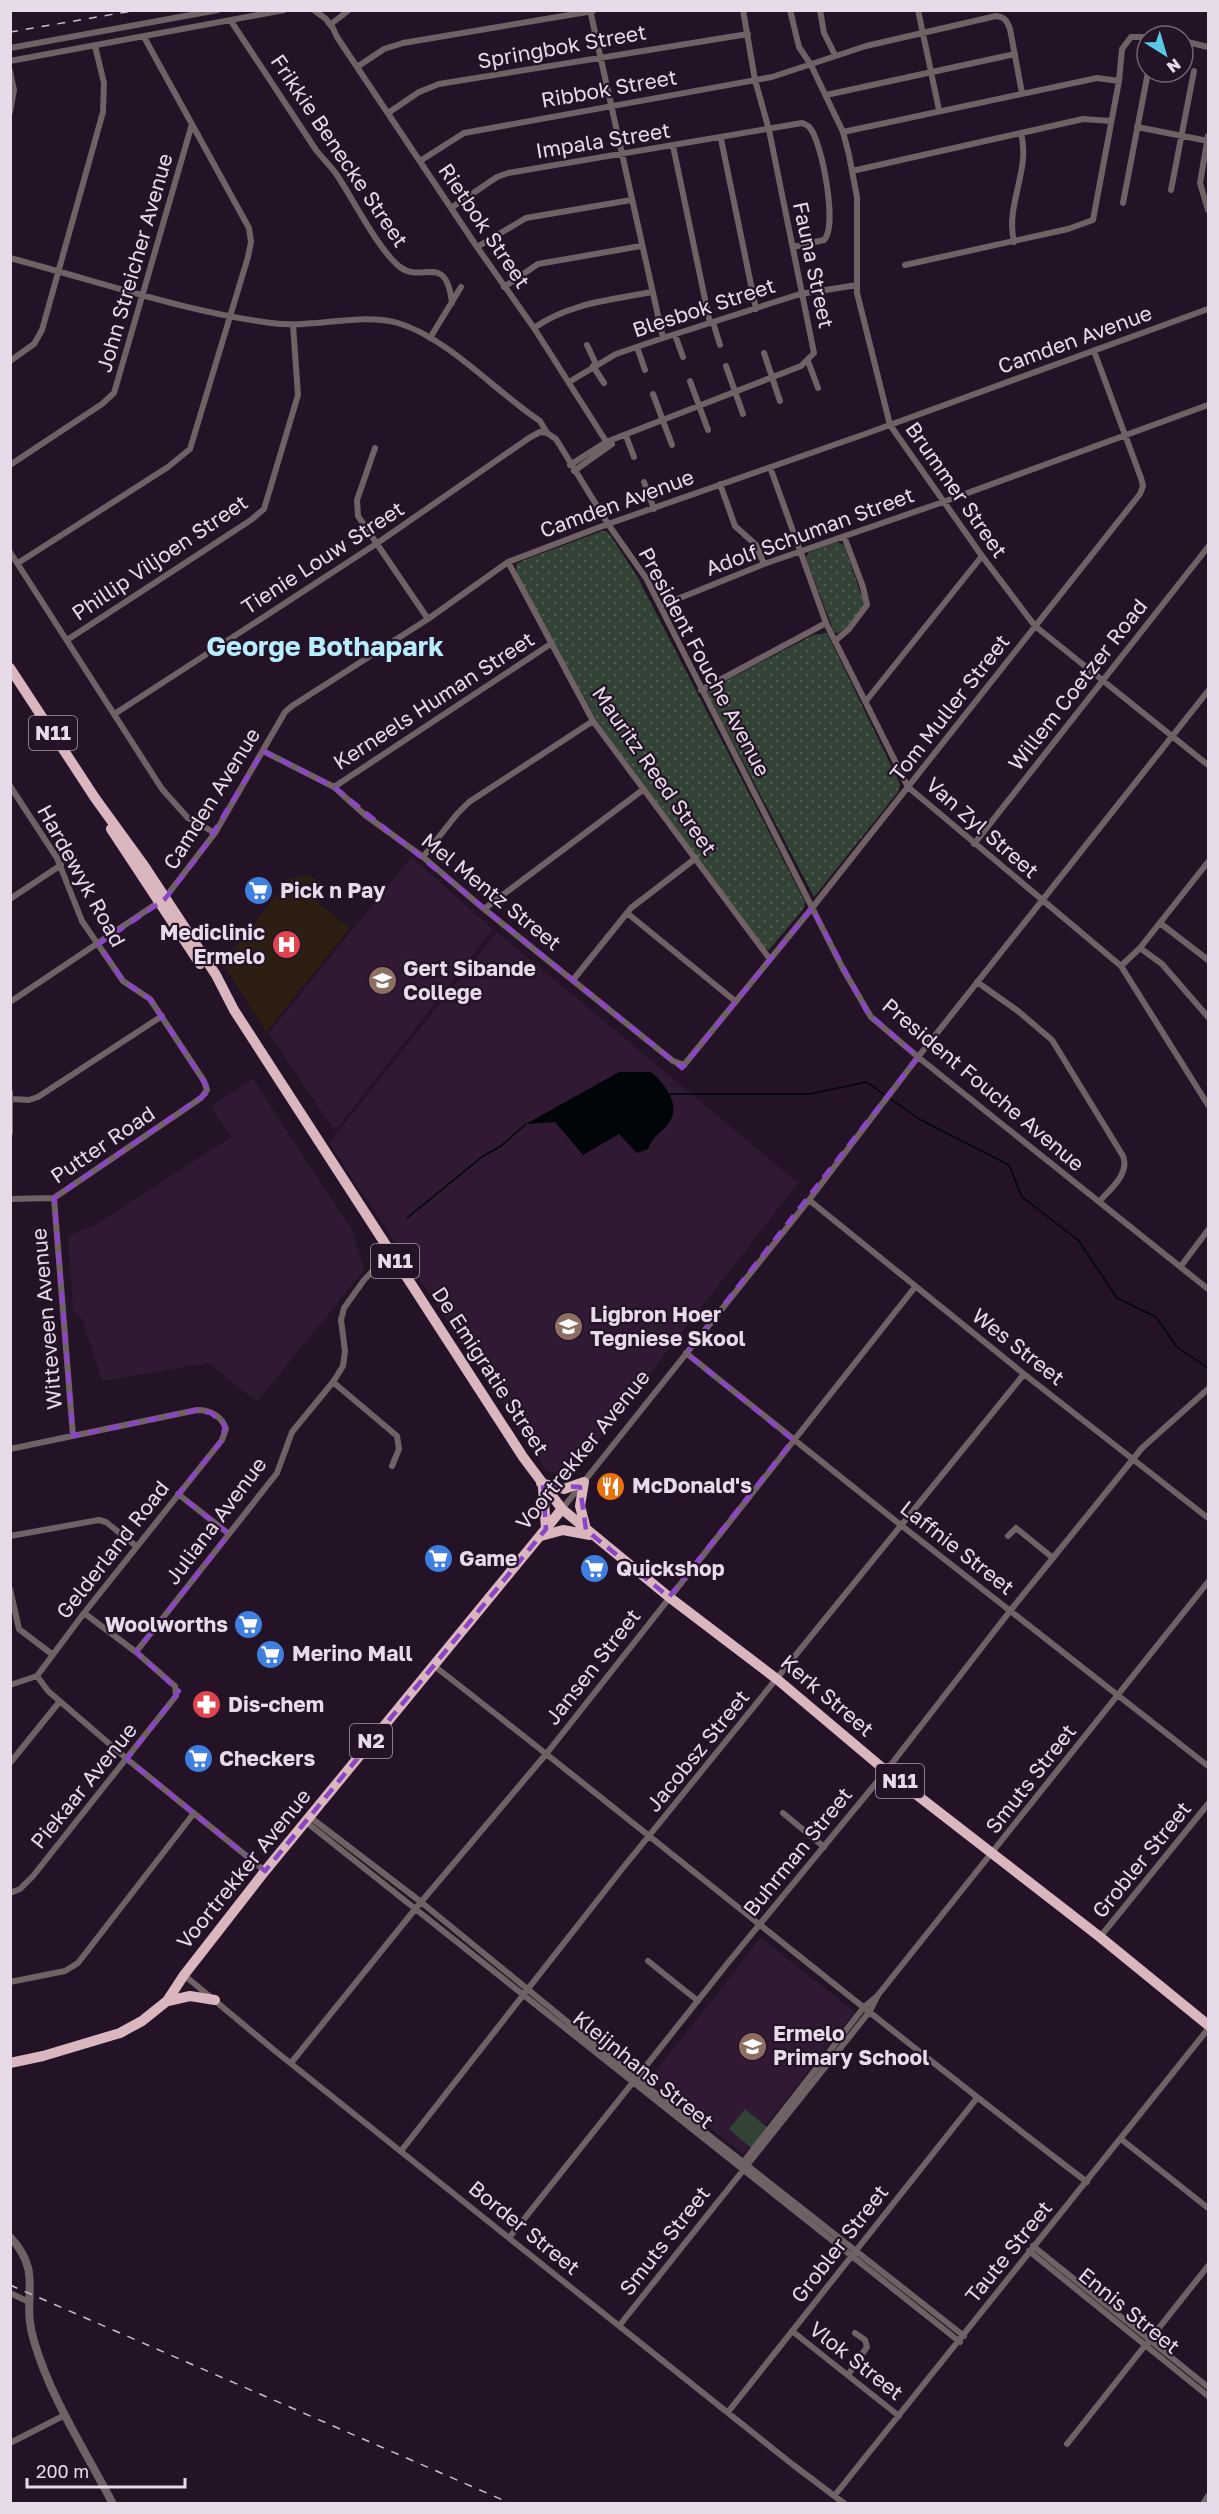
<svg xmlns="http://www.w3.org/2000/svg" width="1219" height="2514" viewBox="0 0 1219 2514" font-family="'Golos Text',sans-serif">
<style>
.built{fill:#2f1933}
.medical{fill:#2c1f12}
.park{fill:url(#park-dots)}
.garden{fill:#324235}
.water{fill:#000607}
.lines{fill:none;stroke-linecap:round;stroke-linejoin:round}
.stream{stroke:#000607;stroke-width:1.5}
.minor{stroke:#706164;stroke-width:6}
.tertiary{stroke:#706164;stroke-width:8}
.trunk{stroke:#dab6be;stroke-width:10}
.rail{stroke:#cabecd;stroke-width:1.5;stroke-dasharray:8 8;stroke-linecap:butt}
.marked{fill:none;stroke:#8b46c5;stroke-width:4.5;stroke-dasharray:12 8;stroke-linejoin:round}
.labels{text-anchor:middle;stroke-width:4.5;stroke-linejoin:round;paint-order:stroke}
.shield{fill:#241327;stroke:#ac9faf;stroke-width:1.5}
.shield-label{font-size:20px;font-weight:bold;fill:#e7dbe9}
.street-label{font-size:21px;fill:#e7dbe9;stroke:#241327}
.poi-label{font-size:21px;font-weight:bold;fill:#e7dbe9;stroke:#241327;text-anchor:start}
.district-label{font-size:27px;font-weight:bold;fill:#b7edfe;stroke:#241327}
</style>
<defs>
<pattern id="park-dots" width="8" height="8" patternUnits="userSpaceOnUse" patternTransform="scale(1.5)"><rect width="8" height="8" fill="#324235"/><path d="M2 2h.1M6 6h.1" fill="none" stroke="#505d52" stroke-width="1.8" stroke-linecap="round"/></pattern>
</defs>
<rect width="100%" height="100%" fill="#241327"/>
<path class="built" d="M411 857 493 929 335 1131 269 1033Z
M497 932 798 1183 570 1476 547 1471 329 1143Z
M253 1079 352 1230 364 1270 257 1402 208 1363 102 1381 82 1319 73 1309 68 1236 97 1224 231 1137 211 1106Z
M761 1938 855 2012 743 2154 649 2080Z"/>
<path class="medical" d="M307 875 320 881 322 893 316 901 350 928 266 1032 223 963 289 879Z"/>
<path class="park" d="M602 531H606L610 535 637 576 805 902 804 908 769 950 765 948 597 721 517 574 516 564 524 560Z
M837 542 844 545 864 603C861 614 849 628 838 633L834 632 806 558 809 552Z
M827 633 900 784 898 792 814 897 706 691 813 635Z"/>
<path class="garden" d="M745 2109 768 2128 751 2148 729 2129Z"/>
<path class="water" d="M619 1072H651C664 1083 682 1105 669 1123 661 1134 654 1134 648 1149L637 1153 619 1134 583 1155 555 1122 526 1124Z"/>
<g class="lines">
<path class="stream" d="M670 1094H809L867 1082 885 1095
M889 1098 919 1119 1009 1165 1022 1197 1078 1240 1117 1298 1156 1317 1177 1347 1208 1368
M407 1218 483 1156 501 1146 526 1124"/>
<path class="minor" d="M314 10 326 19 331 26
M349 10 331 24 337 37 477 247 534 328 609 446
M590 10 663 338
M790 10 799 47 811 65 843 132 849 155 857 197V293L890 425 982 556 1035 626 1208 765
M820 10 824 33 835 55
M918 10 939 110
M231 21 316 150C323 159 331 166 337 175 353 199 379 251 400 267 422 284 446 251 452 303
M1183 41 1208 47
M10 48 218 10
M10 61 284 10
M357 67 384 49 403 43 593 11
M10 71 14 90 10 112
M826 95 1015 54
M388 113 419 92 439 84 748 34
M1137 127 1208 141
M843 132 1097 78 1119 81
M1208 136 1200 183 1208 210
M721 139 756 309
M673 146 710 323
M420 161 464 133 772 77 866 46 996 16C1005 17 1007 21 1010 29L1022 93
M852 171 1083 119 1111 121
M1171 190 1194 71
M1123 203 1148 72
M451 208 497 177 508 173 802 123C806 125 808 125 810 128 822 142 838 227 824 240L793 247
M1014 242C1005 205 1031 170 1021 133
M477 247 526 218 631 200
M10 258C97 281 182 311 271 323 311 329 362 312 398 323 448 338 496 392 540 421L547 433 556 439 608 524 646 578 843 969 871 1017 918 1057 1208 1289
M905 265 1068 229 1093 220 1119 81 1122 49 1131 37H1147
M504 287 538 264 641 246
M713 322 720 345
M534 328C569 303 611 300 652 292
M675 335 683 357
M430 338 461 287
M587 345 596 364
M637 347 645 370
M764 353 780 401
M10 361 34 344 42 330 103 112 104 83 95 46
M808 361 818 388
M593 366 604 383
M726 366 743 414
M690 381 708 430
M569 382 616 354 663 338 800 294 857 285
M653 394 672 445
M626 436 634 457
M375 448 357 500 358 516 428 619
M10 465 102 404 114 393 192 124
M570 465 606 442 801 366 814 353 769 130 755 80 743 10
M770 467 826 623 908 787 1121 966 1208 1105
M574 471 612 444
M644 482 654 509
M720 484 735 526 756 545 764 564
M10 552 162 789 188 818 215 833
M508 562 593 721 769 958
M18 563 168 467 190 449 248 257 251 242 249 228 144 37
M660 606 764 564 943 502 1208 405
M67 640 251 520 264 509 298 395 293 325
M835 641 849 629 867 605 863 587 844 536
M701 690 826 623
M866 701 982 556
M116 713 376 544 529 438 540 432 547 433
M263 751 334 787 365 815 423 857 484 909 673 1061 684 1065 812 908 1140 494 1143 486 1141 478 1094 351
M10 786 57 858 82 921 123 981 150 999 204 1081 207 1090 201 1098 54 1198 10 1199
M334 787 552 643
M974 844 1208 547
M423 857 457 814 469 802 593 721
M10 899 61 865
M484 909 644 789
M627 913 735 1001
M1160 923 1208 960
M1140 948 1162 964 1208 1017
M1121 966 1140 948 1208 862
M573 980 631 908 696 858
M977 982 1018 1011 1052 1040 1123 1156C1130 1174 1110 1189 1099 1202
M10 1002 165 898 215 833 285 712 292 706 428 619 508 562 608 524 865 434 1208 309
M10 1092V1133
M12 1099 29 1100 38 1097 162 1016
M54 1198 73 1436
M809 1200 1024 1374 1208 1518
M1181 1266 1208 1230
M686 1353 902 1526 1208 1766
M333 1382 397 1436 399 1449 392 1466
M10 1449 197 1410C210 1410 222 1416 226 1429L222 1440 84 1613 37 1676 10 1685
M178 1494 229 1534
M562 1509 809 1200 918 1057 1208 691
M10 1536 99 1520 106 1522 136 1546
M1008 1536 1016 1528 1053 1558
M10 1589 19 1629 53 1655
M136 1652 277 1473 292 1432 333 1382 343 1366 345 1351 341 1320 344 1308 364 1280 390 1253
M433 1665C652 1835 866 2014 1087 2182
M37 1676 48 1691 127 1759 265 1871
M10 1763 60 1701
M783 1813 824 1847
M310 1817 421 1902 636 2078 964 2336
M306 1822 960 2342
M10 1893 20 1889 33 1876 176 1696 175 1686 169 1681 136 1652 84 1613
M1100 1937 1208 1804
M648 1961 698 2001
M184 1975 274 2050 509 2238 792 2464 845 2504
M10 1982 65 1971 78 1963 194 1813
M291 2063 416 1908 547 1753 915 1287
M1121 2139 1208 2208
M401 2151 622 1869 1024 1374
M741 2165 864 2007 876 1997
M509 2238 727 1964 886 1771 1010 1611 1142 1448 1208 1389
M1033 2246 1208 2387
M1029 2251 1208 2396
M10 2293 29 2302
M619 2326 870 2011 878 1995 1208 1582
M792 2331 899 2416
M848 2375 867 2347 865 2340 855 2333
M728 2412 977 2098
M10 2443 65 2415
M1067 2444 1208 2266
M835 2495 1208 2029
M1203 2504 1208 2496"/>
<path class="tertiary" d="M10 2237C45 2274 20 2298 34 2341 51 2399 85 2450 113 2504"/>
<path class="trunk" d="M10 668 95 798 145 867 216 975 234 1010 523 1457 562 1509 669 1597 778 1680 886 1771 1100 1937 1208 2025
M111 829 200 964
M584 1482 580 1506 586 1529
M541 1483 564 1489 584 1482
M543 1488 546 1529
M541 1536 563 1530 590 1535
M168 2001 190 1996 215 2000
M10 2063 43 2056 120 2033 142 2021 167 2001 184 1975 265 1871 562 1509"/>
<path class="rail" d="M10 32 138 10
M10 2285 512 2504"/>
</g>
<path class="marked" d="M263 751 334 787 682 1068 812 908 867 1012 918 1057 686 1353 793 1440 669 1597 586 1530 580 1487 543 1485 546 1529 265 1871 127 1759 179 1691 136 1652 229 1534 178 1494 222 1440 225 1425 211 1413 197 1410 73 1436 54 1198 210 1091 150 999 123 981 99 944 164 900 200 854Z"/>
<defs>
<symbol id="supermarket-disc" viewBox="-11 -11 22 22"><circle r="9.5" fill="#3f7fe0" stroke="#241327"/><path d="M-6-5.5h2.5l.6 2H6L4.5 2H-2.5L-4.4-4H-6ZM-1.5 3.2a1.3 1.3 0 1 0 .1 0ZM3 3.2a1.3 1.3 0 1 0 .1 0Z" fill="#fff"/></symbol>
<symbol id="hospital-disc" viewBox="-11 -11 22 22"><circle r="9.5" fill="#e0444e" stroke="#241327"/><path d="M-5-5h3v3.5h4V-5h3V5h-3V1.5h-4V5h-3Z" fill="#fff"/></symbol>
<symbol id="university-disc" viewBox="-11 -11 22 22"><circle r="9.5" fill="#8d6e63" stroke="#241327"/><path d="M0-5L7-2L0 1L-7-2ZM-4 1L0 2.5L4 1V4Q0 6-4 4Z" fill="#fff"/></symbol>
<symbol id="school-disc" viewBox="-11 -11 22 22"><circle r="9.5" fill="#8d6e63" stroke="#241327"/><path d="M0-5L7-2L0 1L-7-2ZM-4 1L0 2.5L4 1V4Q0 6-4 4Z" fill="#fff"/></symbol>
<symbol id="restaurant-disc" viewBox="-11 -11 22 22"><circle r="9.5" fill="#e8710a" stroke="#241327"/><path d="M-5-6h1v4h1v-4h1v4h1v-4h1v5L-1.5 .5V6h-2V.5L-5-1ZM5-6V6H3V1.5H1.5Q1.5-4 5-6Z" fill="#fff"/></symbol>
<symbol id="pharmacy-disc" viewBox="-11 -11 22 22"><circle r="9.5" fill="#e0444e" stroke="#241327"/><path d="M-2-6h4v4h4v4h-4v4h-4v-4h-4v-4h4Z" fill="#fff"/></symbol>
</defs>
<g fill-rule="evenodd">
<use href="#supermarket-disc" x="242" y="874" width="33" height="33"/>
<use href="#hospital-disc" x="270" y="928" width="33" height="33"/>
<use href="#university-disc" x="366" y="964" width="33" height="33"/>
<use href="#school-disc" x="552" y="1310" width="33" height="33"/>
<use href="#restaurant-disc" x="594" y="1470" width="33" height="33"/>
<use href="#supermarket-disc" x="422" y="1542" width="33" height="33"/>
<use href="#supermarket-disc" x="578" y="1552" width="33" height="33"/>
<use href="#supermarket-disc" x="232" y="1608" width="33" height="33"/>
<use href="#supermarket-disc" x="254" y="1638" width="33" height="33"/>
<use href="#pharmacy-disc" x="190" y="1688" width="33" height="33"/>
<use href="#supermarket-disc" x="182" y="1742" width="33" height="33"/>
<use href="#school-disc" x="736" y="2030" width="33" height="33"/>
</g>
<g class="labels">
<g class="shield">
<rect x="29" y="716" width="48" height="34" rx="4.5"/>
<rect x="371" y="1244" width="48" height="34" rx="4.5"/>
<rect x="350" y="1724" width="42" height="34" rx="4.5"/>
<rect x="876" y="1764" width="48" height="34" rx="4.5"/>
</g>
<g class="shield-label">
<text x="53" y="740">N11</text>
<text x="395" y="1268">N11</text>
<text x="371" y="1748">N2</text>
<text x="900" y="1788">N11</text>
</g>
<g class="street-label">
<text transform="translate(562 47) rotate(-10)" y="7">Springbok Street</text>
<text transform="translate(609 89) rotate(-10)" y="7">Ribbok Street</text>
<text transform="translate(603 141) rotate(-9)" y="7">Impala Street</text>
<text transform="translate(339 151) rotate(56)" y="7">Frikkie Benecke Street</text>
<text transform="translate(484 226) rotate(56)" y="7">Rietbok Street</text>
<text transform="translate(135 263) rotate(-74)" y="7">John Streicher Avenue</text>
<text transform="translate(813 265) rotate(78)" y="7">Fauna Street</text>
<text transform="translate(704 308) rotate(-18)" y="7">Blesbok Street</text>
<text transform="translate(1075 340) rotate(-20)" y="7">Camden Avenue</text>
<text transform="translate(956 490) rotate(55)" y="7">Brummer Street</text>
<text transform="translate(617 504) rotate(-20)" y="7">Camden Avenue</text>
<text transform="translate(810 532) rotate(-20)" y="7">Adolf Schuman Street</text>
<text transform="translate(160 558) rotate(-34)" y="7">Phillip Viljoen Street</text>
<text transform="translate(323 558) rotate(-33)" y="7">Tienie Louw Street</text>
<text transform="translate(704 662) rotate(62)" y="7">President Fouche Avenue</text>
<text transform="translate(1078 685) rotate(-52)" y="7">Willem Coetzer Road</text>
<text transform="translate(434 701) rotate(-33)" y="7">Kerneels Human Street</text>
<text transform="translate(950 708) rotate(-52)" y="7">Tom Muller Street</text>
<text transform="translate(654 771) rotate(55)" y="7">Mauritz Reed Street</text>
<text transform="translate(212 799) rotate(-58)" y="7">Camden Avenue</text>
<text transform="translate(982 828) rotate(41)" y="7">Van Zyl Street</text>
<text transform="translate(81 876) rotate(61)" y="7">Hardewyk Road</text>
<text transform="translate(491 892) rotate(39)" y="7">Mel Mentz Street</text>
<text transform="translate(983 1085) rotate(40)" y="7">President Fouche Avenue</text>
<text transform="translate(103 1145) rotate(-34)" y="7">Putter Road</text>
<text transform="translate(47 1319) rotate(-95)" y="7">Witteveen Avenue</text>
<text transform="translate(1018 1347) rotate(38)" y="7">Wes Street</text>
<text transform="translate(490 1371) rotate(57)" y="7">De Emigratie Street</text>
<text transform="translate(583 1450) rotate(-51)" y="7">Voortrekker Avenue</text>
<text transform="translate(216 1521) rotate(-53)" y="7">Juliana Avenue</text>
<text transform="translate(957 1548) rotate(38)" y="7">Laffnie Street</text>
<text transform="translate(113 1550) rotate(-52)" y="7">Gelderland Road</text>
<text transform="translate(593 1667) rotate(-52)" y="7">Jansen Street</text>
<text transform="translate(827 1696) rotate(40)" y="7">Kerk Street</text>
<text transform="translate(698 1751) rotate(-51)" y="7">Jacobsz Street</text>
<text transform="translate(1031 1779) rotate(-52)" y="7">Smuts Street</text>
<text transform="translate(84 1786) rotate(-51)" y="7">Piekaar Avenue</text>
<text transform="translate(798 1852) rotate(-51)" y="7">Buhrman Street</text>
<text transform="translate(1142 1860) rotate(-51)" y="7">Grobler Street</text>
<text transform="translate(244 1869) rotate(-51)" y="7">Voortrekker Avenue</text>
<text transform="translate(643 2070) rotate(39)" y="7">Kleijnhans Street</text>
<text transform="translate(524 2228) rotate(39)" y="7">Border Street</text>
<text transform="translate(665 2241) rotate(-52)" y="7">Smuts Street</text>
<text transform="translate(840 2244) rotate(-52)" y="7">Grobler Street</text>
<text transform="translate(1009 2252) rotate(-51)" y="7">Taute Street</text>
<text transform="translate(1129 2311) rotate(39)" y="7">Ennis Street</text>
<text transform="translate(856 2361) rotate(38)" y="7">Vlok Street</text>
</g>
<g class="poi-label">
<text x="280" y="898">Pick n Pay</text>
<text x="265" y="940" text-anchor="end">Mediclinic<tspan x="265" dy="24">Ermelo</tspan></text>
<text x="403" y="976">Gert Sibande<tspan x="403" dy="24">College</tspan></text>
<text x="590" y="1322">Ligbron Hoer<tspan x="590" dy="24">Tegniese Skool</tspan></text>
<text x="632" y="1493">McDonald's</text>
<text x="459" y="1566">Game</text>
<text x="616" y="1576">Quickshop</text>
<text x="228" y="1632" text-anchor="end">Woolworths</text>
<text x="292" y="1661">Merino Mall</text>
<text x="228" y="1712">Dis-chem</text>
<text x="219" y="1766">Checkers</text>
<text x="773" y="2041">Ermelo<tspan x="773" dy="24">Primary School</tspan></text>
</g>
<g class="district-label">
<text x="325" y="656">George Bothapark</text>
</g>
</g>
<rect width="1219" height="2514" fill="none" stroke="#e7dbe9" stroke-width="24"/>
<g transform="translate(1165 54) rotate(143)"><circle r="28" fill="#241327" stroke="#726375" stroke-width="1.5"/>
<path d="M0-4.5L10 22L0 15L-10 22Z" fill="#5bc8e6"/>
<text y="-9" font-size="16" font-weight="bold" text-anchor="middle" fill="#e7dbe9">N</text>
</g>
<path d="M27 2478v9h158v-9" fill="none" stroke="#e7dbe9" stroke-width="3"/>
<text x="36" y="2478" font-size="18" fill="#e7dbe9" stroke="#241327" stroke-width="4.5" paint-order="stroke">200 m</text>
</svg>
